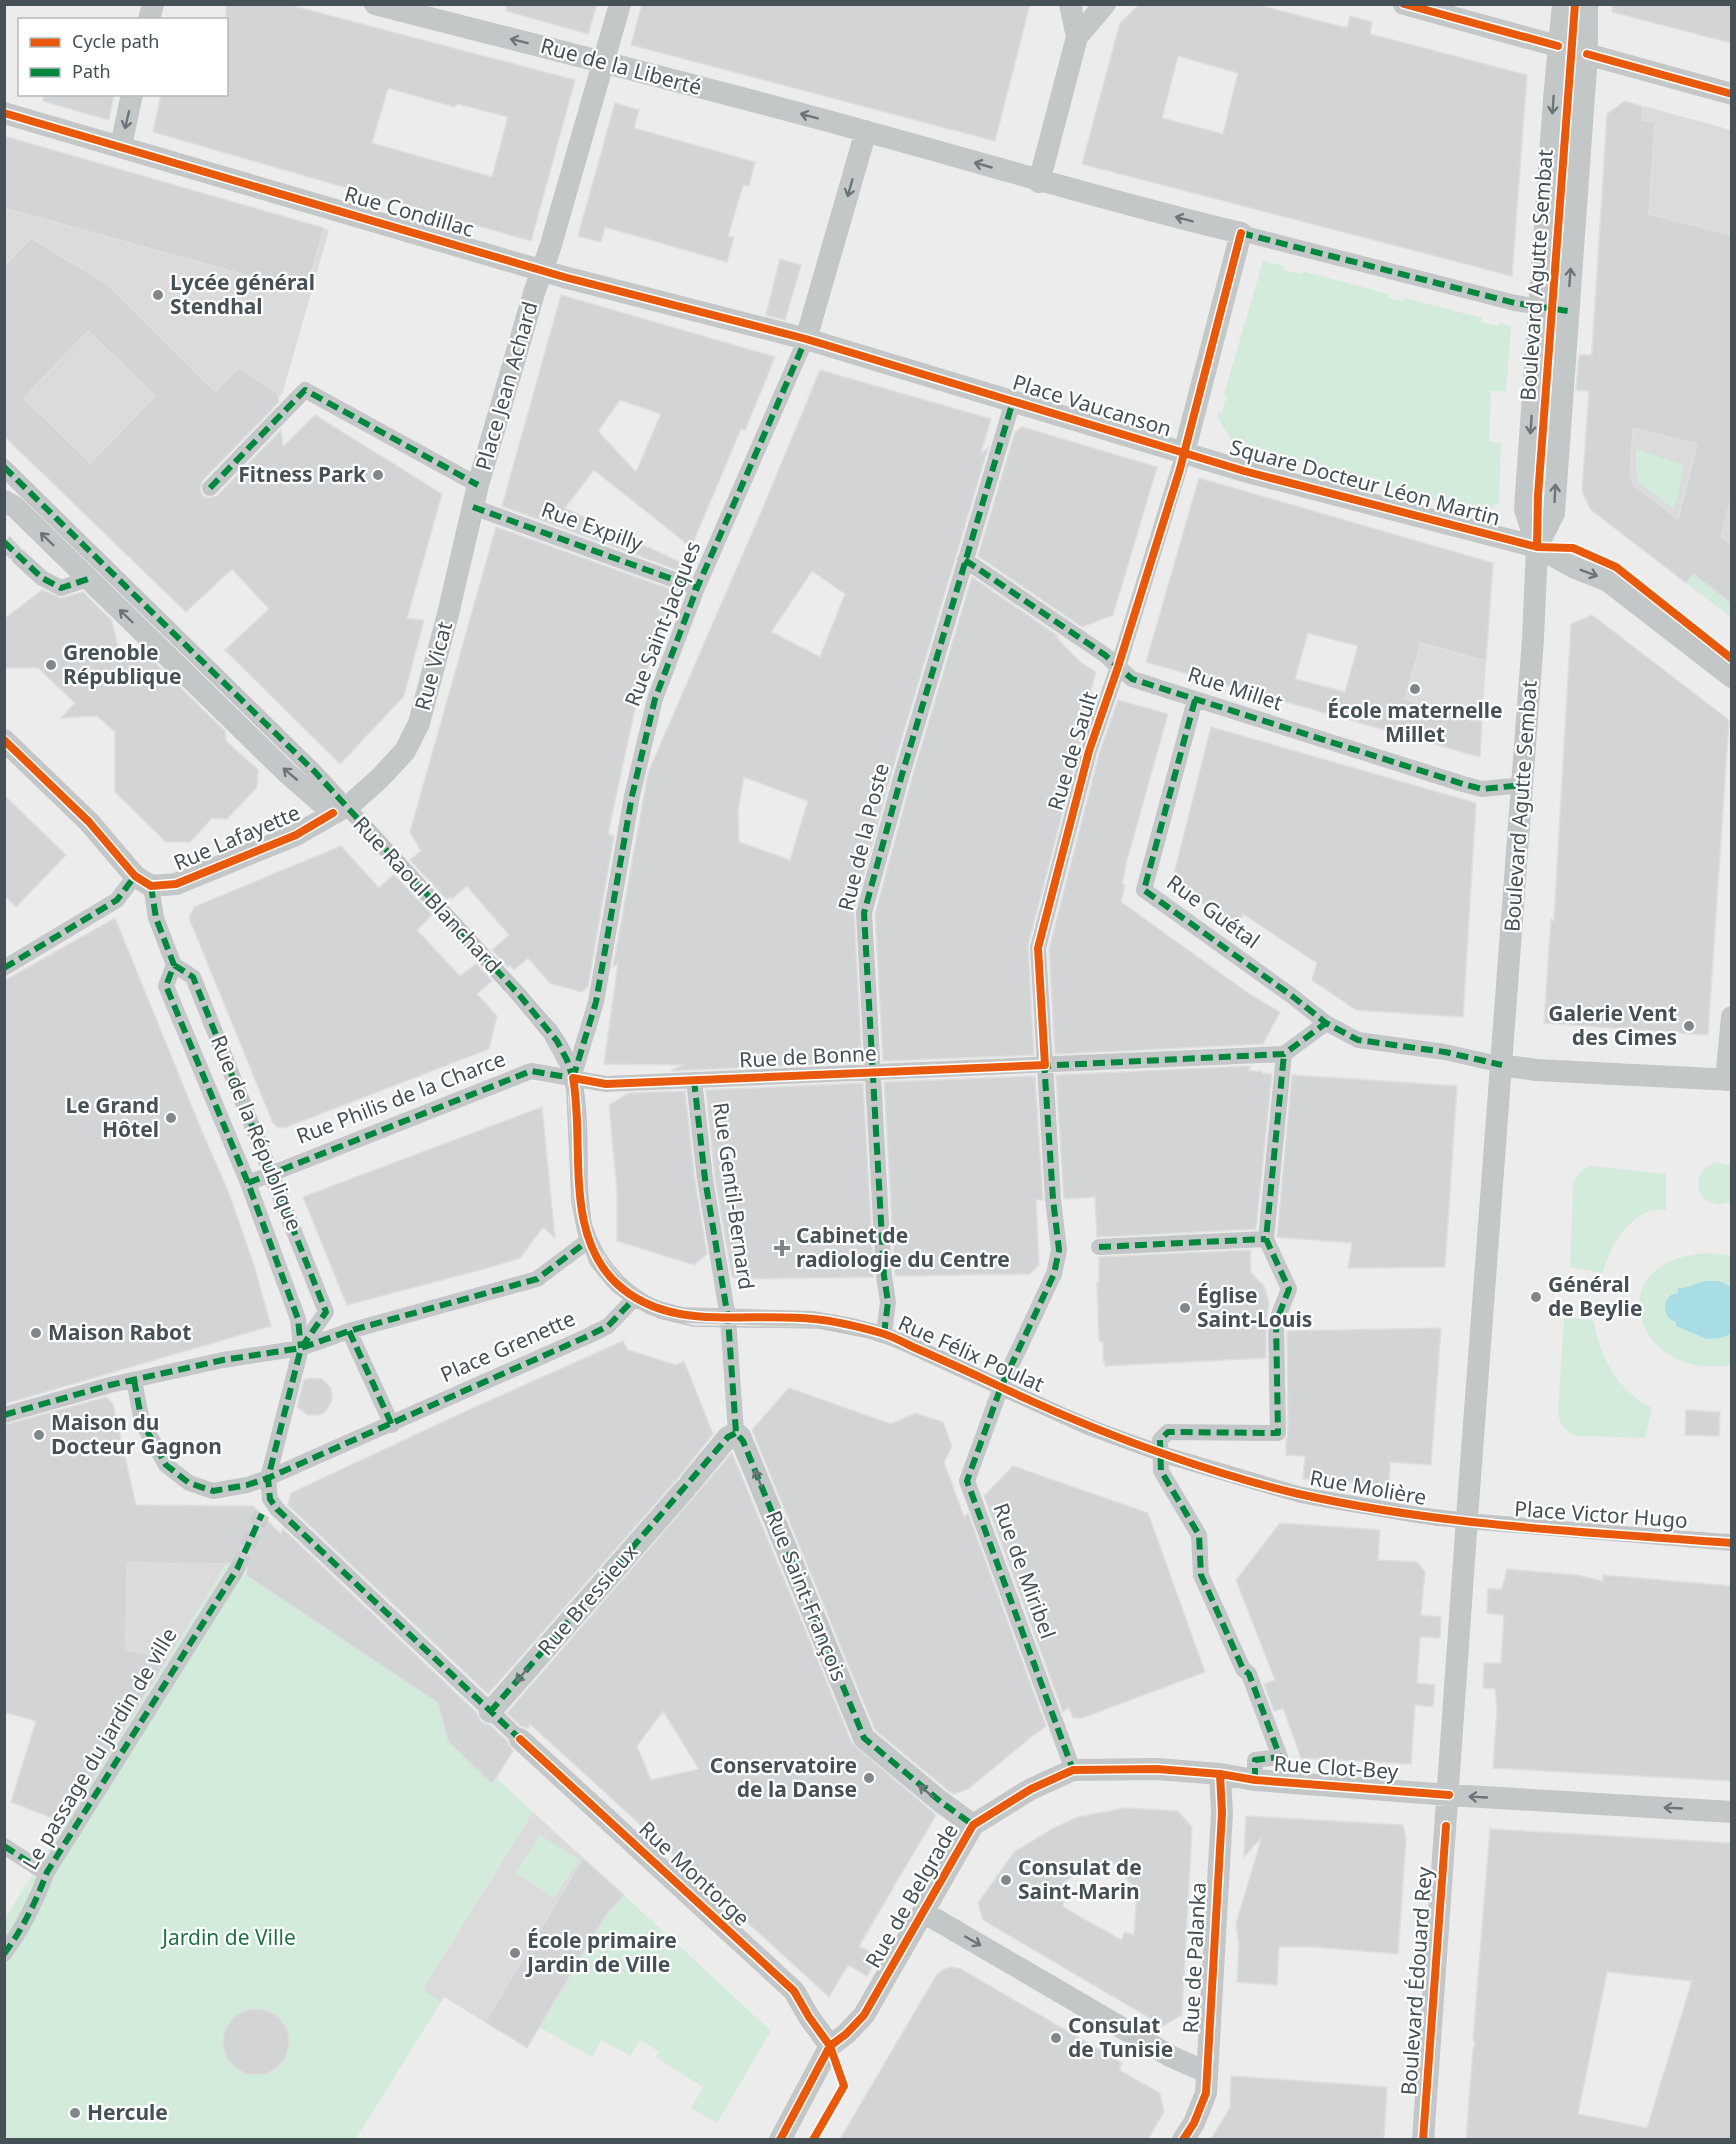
<svg xmlns="http://www.w3.org/2000/svg" width="1736" height="2144" viewBox="0 0 1736 2144" font-family="'Noto Sans',sans-serif">
<style>
.education{fill:#dbdbdc}
.green{fill:#d2ebda}
.water{fill:#a9dde6}
.building{fill:#d3d4d5;stroke:#dededf;stroke-width:1.5;fill-rule:evenodd}
.lines{fill:none;stroke-linecap:round;stroke-linejoin:round}
.pedestrian-tunnel{stroke:#cbcdce;stroke-width:16;stroke-dasharray:16 8;stroke-linecap:butt}
.pedestrian{stroke:#c4c7c8;stroke-width:16}
.minor{stroke:#c4c7c8;stroke-width:22}
.tram{stroke:#c0c2c3;stroke-width:1.5}
.quiet{stroke:#00873e;stroke-width:6;stroke-dasharray:12 6;stroke-linecap:butt}
.cycleway-casing{stroke:#fff;stroke-width:11}
.cycleway{stroke:#e8590c;stroke-width:8}
.oneway{stroke:#6b7479}
.poi-dot{fill:#80878b;stroke:#fff;stroke-width:2}
.labels{text-anchor:middle;stroke-width:4.5;stroke-linejoin:round;paint-order:stroke}
.street-label{font-size:21px;fill:#455057;stroke:#fff}
.poi-label{font-size:21px;font-weight:bold;fill:#455057;stroke:#fff;text-anchor:start}
.park-label{font-size:21px;fill:#1d7243;stroke:#fff}
</style>
<rect width="100%" height="100%" fill="#edecec"/>
<path class="education" d="M1625 101 1731 130V603L1693 574 1686 583 1590 509 1582 490 1607 114Z
M4 136 329 230 282 394 172 504 119 548 5 436Z
M1364 626 1486 661 1481 738 1338 716Z
M227 1563 85 1792 71 1787 103 1564Z
M533 1812 624 1895 606 1915 527 2048 444 1997 441 2002 422 1990Z"/>
<path class="green" d="M1263 261 1284 266 1283 270 1301 274 1302 271 1388 294 1387 298 1404 301 1405 298 1482 318 1481 322 1498 326 1500 323 1511 326 1506 391H1491L1489 441 1501 443 1499 502 1481 514 1232 440 1217 417 1218 412 1221 413 1227 396 1224 394Z
M1636 449 1684 465 1677 501 1672 508 1638 482 1636 468Z
M1693 574 1731 603V617L1686 583Z
M1716 1162 1731 1166V1201C1700 1216 1683 1173 1716 1162Z
M1591 1166 1666 1174V1210C1659 1210 1652 1210 1647 1212 1623 1223 1609 1250 1603 1273L1570 1267 1573 1182 1581 1171Z
M1713 1253 1731 1256V1365C1633 1383 1594 1255 1713 1253Z
M1564 1317 1594 1321C1599 1356 1619 1392 1652 1408L1645 1438 1579 1436C1567 1433 1560 1426 1558 1413Z
M227 1563 438 1703 496 1778 533 1812 422 1990 441 2002 356 2139 5 2140V1918L133 1716Z
M540 1835 579 1860 554 1898 515 1873Z
M624 1895 771 2031 717 2123 691 2108 703 2087 663 2062V2061L656 2057 659 2052 640 2040 630 2056 601 2040 592 2057 539 2027 606 1915Z"/>
<path class="water" d="M1705 1281H1719L1731 1287V1334L1720 1338 1707 1339 1676 1326V1322C1667 1319 1663 1311 1666 1301L1671 1295 1678 1293V1288H1684Z"/>
<path class="building" d="M226 4H286L575 80 531 241 153 132 161 94H226ZM388 88 454 107 458 104 508 117 492 177 372 143Z
M507 4H597L588 34 506 11Z
M642 4H1030L995 141 631 45Z
M1140 4H1255L1347 28 1350 16 1372 22 1370 34 1527 75 1512 276 1082 164 1120 23ZM1178 56 1238 73 1223 134 1162 118Z
M1613 4H1731V43L1612 12Z
M44 94H114L109 120 43 101Z
M1625 101 1643 107 1642 120 1655 123 1649 214 1731 235V498L1721 536 1731 544V603L1693 574 1686 583 1590 509 1582 490 1589 391 1576 390 1579 355H1592L1607 114ZM1633 428 1697 444 1678 519 1635 486 1630 476Z
M615 103 639 110 634 128 755 162 749 186 743 185 728 236 734 237 727 262 605 227 601 242 578 236Z
M4 136 324 228 306 292 4 208Z
M31 238 107 284 215 391 239 368 278 394 279 402 202 481 200 490 203 496 208 498 217 496 281 430 283 447 315 415 442 494 407 618 424 620 404 696 340 764 225 650 269 609 232 569 186 612 4 436V266ZM88 331 155 396 90 463 24 398Z
M780 259 801 265 785 320 766 315Z
M561 295 775 357 745 430 741 429 691 547 594 470 565 508 686 565 680 571 502 506ZM620 400 661 414 636 472 598 431Z
M820 370 991 419 981 453 988 448 891 775 854 911 862 1062 671 1071 682 1065 604 1064 618 963 613 967 648 773 765 503ZM812 571 845 594 820 657 771 632ZM744 777 808 801 790 860 739 842 738 810Z
M1022 427 1157 467 1113 615 1082 627 978 556 1015 432Z
M1199 478 1493 563 1486 661 1421 643 1405 699 1482 722 1480 757 1146 662ZM1308 633 1358 646 1345 692 1295 679Z
M496 527 676 591 677 595 639 690 608 834 614 836 588 986 582 992 550 983 528 958 514 970 510 965 508 967 492 950 509 935 467 886 452 899 450 897 447 900 410 860 421 851 410 832Z
M972 577 1058 636 1056 637 1080 662 1096 672 1090 693 1097 695 1079 748 1028 946 1034 1055 883 1061 875 914 911 781Z
M42 590 61 598 83 592 112 621 118 647 140 648 225 731 226 741 258 770 257 787 227 819 212 818 190 842H166L115 792V732L97 716 61 718 75 703 38 668H4V619Z
M1592 615 1729 720 1708 1035 1544 1023 1551 919 1554 921 1571 624Z
M1118 700 1168 714 1127 860 1122 884 1125 885 1121 902 1251 995 1280 1012 1263 1044 1055 1054 1049 949 1099 754Z
M1211 727 1476 803 1463 1017 1356 1010 1312 980 1317 963 1243 914 1239 928 1172 882Z
M4 795 66 855 16 907 4 895Z
M341 846 379 888 394 874 432 915 417 930 442 957 460 976 476 964 492 981 477 994 497 1016 489 1049 284 1128 277 1127 273 1123 189 918 194 907Z
M115 918 203 1134 228 1191 253 1262 271 1326 4 1404V981Z
M1251 1066 1248 1071H1262V1073L1272 1074 1256 1229 1097 1237 1095 1197 1064 1199 1056 1075Z
M1292 1075 1457 1086 1445 1267 1348 1268 1352 1243 1277 1237Z
M1035 1076 1043 1200H1036L1039 1265 1030 1274 895 1276 884 1082Z
M863 1083 874 1277 738 1279 732 1277 715 1178 706 1090Z
M685 1091 695 1181 707 1254 694 1265 617 1241V1190L609 1105 629 1093Z
M542 1107 555 1238 543 1227 520 1258 495 1266 347 1305 303 1197Z
M1250 1250 1251 1273 1264 1286 1269 1302 1266 1322V1358L1105 1366V1361L1103 1362V1342L1099 1341 1097 1283H1099V1257Z
M1441 1328 1431 1465 1390 1462 1389 1485 1303 1479 1305 1456 1286 1455V1439L1288 1433 1287 1331Z
M623 1341 628 1350 676 1365 684 1361 713 1434 678 1478 488 1694 288 1505 291 1493 462 1413Z
M309 1378 322 1379 331 1388 332 1400 326 1411 320 1415H308L297 1407 304 1380Z
M789 1388 891 1424 915 1413 943 1422 952 1446 944 1462 964 1517 968 1513 1046 1726 1034 1735 1025 1738H1030L968 1789 954 1794 949 1791 875 1730 752 1430Z
M106 1397 113 1404 136 1505 253 1506 281 1534 283 1529 477 1713 481 1722 490 1725 507 1741 513 1751 492 1784 448 1741 438 1703 246 1575 247 1569 246 1564 237 1559 228 1564 127 1563 126 1650 168 1658 65 1823 11 1802 36 1721 4 1712V1425Z
M1686 1410 1720 1412 1719 1436 1685 1435Z
M732 1453 852 1743 936 1815 859 1946 878 1957 867 1976 848 1965 829 1997 552 1744 530 1724 528 1728 521 1726 507 1713ZM663 1711 699 1769 651 1780 637 1746Z
M1013 1466 1148 1513 1205 1672 1082 1718H1073L1069 1707 1063 1712 984 1496Z
M1280 1523 1380 1530 1378 1560 1417 1562 1425 1572 1421 1615 1441 1617 1440 1638 1420 1637 1417 1683 1435 1685 1433 1707 1415 1705 1411 1764 1301 1758 1283 1708 1274 1711 1264 1684 1275 1680 1236 1580Z
M1507 1569 1577 1575 1603 1581V1575L1731 1586V1781L1493 1768 1497 1709 1495 1689 1483 1688 1484 1663H1501L1504 1615 1487 1613 1488 1589H1502Z
M1125 1808 1178 1811 1192 1827 1182 2015 1163 2026 983 1920 978 1903 1014 1852 1052 1829 1078 1817ZM1113 1862 1137 1892 1134 1935 1125 1932 1121 1940 1063 1907 1066 1881 1081 1870Z
M1246 1816 1403 1825 1406 1839 1398 1954 1317 1947H1279L1277 1985 1237 1982 1239 1944 1236 1924 1262 1837 1244 1857Z
M1490 1829 1731 1843V2139H1466L1473 2050 1475 2044 1473 2039ZM1607 1972 1692 1981 1647 2128 1578 2114Z
M583 1858 624 1895 606 1915 527 2048 485 2022Z
M950 1967 961 1969 1122 2063 1119 2070 1160 2093 1164 2112 1148 2139H840L936 1976 942 1970Z
M223 2042a33 33 0 1 1 66 0a33 33 0 1 1-66 0Z
M1231 2076 1387 2087 1384 2139H1211L1230 2108Z"/>
<g class="lines">
<path class="pedestrian-tunnel" d="M4 542 19 557
M237 1569 262 1514"/>
<path class="pedestrian" d="M1241 233 1515 303 1568 311
M4 467 315 772 521 997 557 1041 567 1060 573 1078 577 1098 579 1180 584 1226 597 1261 613 1280 635 1298 651 1307 682 1315 814 1319 884 1334 1088 1427 1169 1456 1301 1495 1418 1515 1467 1521 1732 1543
M210 488 305 390 478 485
M473 507 697 588
M19 557 42 578 61 588 88 579
M965 560 1105 655 1132 679 1463 784 1482 789 1523 785
M1195 700 1144 890 1292 996 1326 1023 1358 1040 1445 1052 1502 1065
M151 886 156 918 174 965 166 986 248 1183 298 1319 301 1348
M174 965 193 977 326 1312 301 1348 268 1478 270 1499 277 1509 520 1739
M4 968 117 900 135 876
M573 1078 596 1002 632 796 655 699 697 588 806 339
M694 1080 705 1179 728 1318 736 1433
M248 1183 531 1071 606 1084 1284 1054 1326 1023
M1099 1247 1266 1239
M349 1331 392 1425
M884 1334 888 1302 884 1276 864 913 901 778 1013 401
M134 1380 142 1422 166 1465 189 1483 213 1491 247 1485 268 1478 588 1336 608 1326 635 1298
M4 1415 110 1385 223 1360 301 1348 349 1331 537 1279 589 1240
M1073 1770 967 1481 1001 1387 1054 1274 1059 1250 1053 1199 1038 948 1089 751 1118 667 1184 453
M1255 1780V1760L1280 1757 1249 1674 1243 1669 1201 1575 1199 1535 1161 1471 1160 1440 1168 1432 1278 1433 1276 1322 1289 1289 1266 1239 1284 1054
M4 1846 38 1868
M4 1954C23 1928 36 1902 47 1872L237 1569"/>
<path class="minor" d="M375 4C538 46 702 86 864 131 990 165 1114 203 1241 233L1184 453
M1404 4 1732 94
M149 20 153 4
M1077 37 1105 4
M4 113 564 277 806 339 1244 471 1537 547 1573 567 1608 581 1732 677
M121 146 132 94
M1039 182 1077 37 1070 4
M806 339 866 131
M4 501 15 507 286 772 333 813
M1537 547 1554 513 1587 54V4
M4 740 89 822 135 876 151 886 176 884 296 835 352 803 380 778 405 751 419 723 448 614 478 485 534 293 550 248 620 4
M1502 1065 1536 1070 1732 1080
M1726 1080 1732 1017
M690 1483 728 1437 736 1433 740 1436 864 1738 941 1802 973 1825
M490 1712 685 1489
M520 1739 794 1991 809 2017 830 2046
M923 1912 1170 2056 1206 2072
M780 2140 830 2046 846 2034 864 2015 973 1825 1031 1789 1073 1770 1157 1769 1220 1774 1255 1780 1449 1795 1732 1812
M1183 2140 1194 2123 1206 2093 1222 1813 1220 1774
M1423 2140 1468 1504 1533 639 1537 547 1525 509 1526 494 1554 99 1563 4"/>
<path class="tram" d="M4 458 312 760 556 1026C565 1039 573 1053 578 1068 591 1111 585 1166 588 1211 599 1263 638 1304 692 1310 729 1315 767 1310 804 1312 830 1313 857 1319 882 1327 925 1341 965 1363 1006 1382 1068 1411 1130 1438 1195 1459 1368 1516 1551 1522 1732 1535
M4 479 310 777 365 835 515 1001 544 1036 562 1069 567 1091 572 1202 579 1236 599 1275 613 1291 625 1300 659 1318 693 1326 818 1328 867 1337 910 1352 1025 1406 1109 1442 1169 1464 1271 1494 1326 1507 1435 1525 1732 1547"/>
<path class="quiet" d="M1241 233 1515 303 1568 311
M4 467 315 772 521 997 557 1041 567 1060 574 1082
M210 488 305 390 478 485
M473 507 697 588
M4 542 42 578 61 588 88 579
M965 560 1105 655 1132 679 1463 784 1482 789 1523 785
M1195 700 1144 890 1292 996 1326 1023 1358 1040 1445 1052 1502 1065
M151 886 156 918 174 965 166 986 248 1183 298 1319 301 1348
M174 965 193 977 326 1312 301 1348 268 1478 270 1499 277 1509 520 1739
M4 968 117 900 135 876
M1044 1061 1053 1199 1059 1250 1054 1274 1001 1387 967 1481 1073 1770
M1039 1066 1284 1054 1326 1023
M573 1078 596 1002 632 796 655 699 697 588 806 339
M694 1080 705 1179 728 1318 736 1433 743 1441 864 1738 941 1802 973 1825
M248 1183 531 1071 578 1079
M1099 1247 1266 1239
M349 1331 392 1425
M884 1334 888 1302 884 1276 864 913 901 778 1013 401
M134 1380 142 1422 166 1465 189 1483 213 1491 247 1485 268 1478 588 1336 608 1326 635 1298
M4 1415 110 1385 223 1360 301 1348 349 1331 537 1279 589 1240
M490 1712 728 1437 736 1433
M1255 1780V1760L1280 1757 1249 1674 1243 1669 1201 1575 1199 1535 1161 1471 1160 1440 1168 1432 1278 1433 1276 1322 1289 1289 1266 1239 1284 1054
M4 1846 38 1868
M4 1954C23 1928 36 1902 47 1872L237 1569 262 1514"/>
<defs>
<path id="cycleway" d="M1404 4 1558 46
M1587 54 1732 94
M4 113 564 277 806 339 1244 471 1537 547 1573 548 1616 567 1732 659
M1241 233 1180 469 1118 667 1089 751 1038 948 1045 1065 606 1084 573 1078C585 1143 563 1232 616 1283 670 1334 747 1311 814 1319 836 1321 860 1327 881 1333 892 1336 903 1342 913 1347 938 1358 963 1369 988 1381 1047 1409 1106 1434 1167 1455 1210 1470 1255 1484 1299 1494 1441 1526 1587 1532 1732 1543
M1537 547 1538 495 1575 4
M4 740 89 822 135 876 151 886 176 884 296 835 333 813
M520 1739 794 1991 809 2017 830 2046 844 2086 813 2140
M780 2140 830 2046 846 2034 864 2015 973 1825 1031 1789 1073 1770 1157 1769 1220 1774 1255 1780 1449 1795
M1183 2140 1194 2123 1206 2093 1222 1813 1220 1774
M1423 2140 1446 1826"/>
</defs>
<use href="#cycleway" class="cycleway-casing"/>
<use href="#cycleway" class="cycleway"/>
</g>
<defs><path id="oneway-shaft" d="M-6 0H5M1.5-3L5.5 0L1.5 3" fill="none" stroke-width="1.6" stroke-linecap="round" stroke-linejoin="round" transform="scale(1.5)"/></defs>
<g class="oneway">
<use href="#oneway-shaft" transform="translate(519 41) rotate(-166)"/>
<use href="#oneway-shaft" transform="translate(1553 105) rotate(94)"/>
<use href="#oneway-shaft" transform="translate(809 116) rotate(-165)"/>
<use href="#oneway-shaft" transform="translate(127 120) rotate(103)"/>
<use href="#oneway-shaft" transform="translate(983 165) rotate(-164)"/>
<use href="#oneway-shaft" transform="translate(850 188) rotate(106)"/>
<use href="#oneway-shaft" transform="translate(1184 219) rotate(-165)"/>
<use href="#oneway-shaft" transform="translate(1570 277) rotate(-86)"/>
<use href="#oneway-shaft" transform="translate(1531 425) rotate(94)"/>
<use href="#oneway-shaft" transform="translate(1555 493) rotate(-87)"/>
<use href="#oneway-shaft" transform="translate(47 539) rotate(-136)"/>
<use href="#oneway-shaft" transform="translate(1589 573) rotate(21)"/>
<use href="#oneway-shaft" transform="translate(126 616) rotate(-136)"/>
<use href="#oneway-shaft" transform="translate(290 774) rotate(-140)"/>
<use href="#oneway-shaft" transform="translate(758 1478) rotate(-112)"/>
<use href="#oneway-shaft" transform="translate(522 1675) rotate(131)"/>
<use href="#oneway-shaft" transform="translate(926 1791) rotate(-140)"/>
<use href="#oneway-shaft" transform="translate(1478 1797) rotate(-177)"/>
<use href="#oneway-shaft" transform="translate(1673 1808) rotate(-177)"/>
<use href="#oneway-shaft" transform="translate(973 1941) rotate(30)"/>
</g>
<g class="poi-dot">
<circle cx="158" cy="295" r="6"/>
<circle cx="378" cy="475" r="6"/>
<circle cx="51" cy="665" r="6"/>
<circle cx="1415" cy="689" r="6"/>
<circle cx="1689" cy="1026" r="6"/>
<circle cx="171" cy="1118" r="6"/>
<path d="M779 1239h6v6h6v6h-6v6h-6v-6h-6v-6h6z"/>
<circle cx="1536" cy="1297" r="6"/>
<circle cx="1185" cy="1308" r="6"/>
<circle cx="36" cy="1333" r="6"/>
<circle cx="39" cy="1435" r="6"/>
<circle cx="869" cy="1778" r="6"/>
<circle cx="1006" cy="1880" r="6"/>
<circle cx="515" cy="1953" r="6"/>
<circle cx="1056" cy="2038" r="6"/>
<circle cx="75" cy="2113" r="6"/>
</g>
<g class="labels">
<g class="street-label">
<text transform="translate(621 67) rotate(15)" y="7">Rue de la Liberté</text>
<text transform="translate(409 212) rotate(16)" y="7">Rue Condillac</text>
<text transform="translate(1537 275) rotate(-86)" y="7">Boulevard Agutte Sembat</text>
<text transform="translate(507 386) rotate(-74)" y="7">Place Jean Achard</text>
<text transform="translate(1092 406) rotate(17)" y="7">Place Vaucanson</text>
<text transform="translate(1365 483) rotate(15)" y="7">Square Docteur Léon Martin</text>
<text transform="translate(592 527) rotate(20)" y="7">Rue Expilly</text>
<text transform="translate(663 624) rotate(-69)" y="7">Rue Saint-Jacques</text>
<text transform="translate(434 666) rotate(-75)" y="7">Rue Vicat</text>
<text transform="translate(1235 689) rotate(18)" y="7">Rue Millet</text>
<text transform="translate(1073 751) rotate(-73)" y="7">Rue de Sault</text>
<text transform="translate(1521 806) rotate(-86)" y="7">Boulevard Agutte Sembat</text>
<text transform="translate(864 837) rotate(-76)" y="7">Rue de la Poste</text>
<text transform="translate(237 838) rotate(-23)" y="7">Rue Lafayette</text>
<text transform="translate(427 895) rotate(47)" y="7">Rue Raoul Blanchard</text>
<text transform="translate(1213 912) rotate(36)" y="7">Rue Guétal</text>
<text transform="translate(808 1057) rotate(-3)" y="7">Rue de Bonne</text>
<text transform="translate(401 1098) rotate(-21)" y="7">Rue Philis de la Charce</text>
<text transform="translate(256 1133) rotate(68)" y="7">Rue de la République</text>
<text transform="translate(733 1196) rotate(82)" y="7">Rue Gentil-Bernard</text>
<text transform="translate(508 1347) rotate(-24)" y="7">Place Grenette</text>
<text transform="translate(971 1354) rotate(24)" y="7">Rue Félix Poulat</text>
<text transform="translate(1368 1488) rotate(10)" y="7">Rue Molière</text>
<text transform="translate(1601 1515) rotate(4)" y="7">Place Victor Hugo</text>
<text transform="translate(1024 1571) rotate(70)" y="7">Rue de Miribel</text>
<text transform="translate(806 1596) rotate(68)" y="7">Rue Saint-François</text>
<text transform="translate(588 1600) rotate(-49)" y="7">Rue Bressieux</text>
<text transform="translate(100 1749) rotate(-59)" y="7">Le passage du jardin de ville</text>
<text transform="translate(1336 1768) rotate(4)" y="7">Rue Clot-Bey</text>
<text transform="translate(694 1874) rotate(43)" y="7">Rue Montorge</text>
<text transform="translate(912 1896) rotate(-60)" y="7">Rue de Belgrade</text>
<text transform="translate(1195 1958) rotate(-87)" y="7">Rue de Palanka</text>
<text transform="translate(1417 1981) rotate(-86)" y="7">Boulevard Édouard Rey</text>
</g>
<g class="poi-label">
<text x="170" y="290">Lycée général<tspan x="170" dy="24">Stendhal</tspan></text>
<text x="366" y="482" text-anchor="end">Fitness Park</text>
<text x="63" y="660">Grenoble<tspan x="63" dy="24">République</tspan></text>
<text x="1415" y="718" text-anchor="middle">École maternelle<tspan x="1415" dy="24">Millet</tspan></text>
<text x="1677" y="1021" text-anchor="end">Galerie Vent<tspan x="1677" dy="24">des Cimes</tspan></text>
<text x="159" y="1113" text-anchor="end">Le Grand<tspan x="159" dy="24">Hôtel</tspan></text>
<text x="796" y="1243">Cabinet de<tspan x="796" dy="24">radiologie du Centre</tspan></text>
<text x="1548" y="1292">Général<tspan x="1548" dy="24">de Beylie</tspan></text>
<text x="1197" y="1303">Église<tspan x="1197" dy="24">Saint-Louis</tspan></text>
<text x="48" y="1340">Maison Rabot</text>
<text x="51" y="1430">Maison du<tspan x="51" dy="24">Docteur Gagnon</tspan></text>
<text x="857" y="1773" text-anchor="end">Conservatoire<tspan x="857" dy="24">de la Danse</tspan></text>
<text x="1018" y="1875">Consulat de<tspan x="1018" dy="24">Saint-Marin</tspan></text>
<text x="527" y="1948">École primaire<tspan x="527" dy="24">Jardin de Ville</tspan></text>
<text x="1068" y="2033">Consulat<tspan x="1068" dy="24">de Tunisie</tspan></text>
<text x="87" y="2120">Hercule</text>
</g>
<g class="park-label">
<text x="229" y="1945">Jardin de Ville</text>
</g>
</g>
<rect width="1736" height="2144" fill="none" stroke="#455057" stroke-width="12"/>
<rect x="18" y="18" width="210" height="78" fill="#ffffff" stroke="#b5b9bc" stroke-width="1.5"/>
<rect x="30" y="38" width="30" height="9" fill="#e8590c" stroke="#b5b9bc" stroke-width="1.5"/>
<text x="72" y="48" font-size="18" fill="#455057">Cycle path</text>
<rect x="30" y="68" width="30" height="9" fill="#00873e" stroke="#b5b9bc" stroke-width="1.5"/>
<text x="72" y="78" font-size="18" fill="#455057">Path</text>
</svg>
